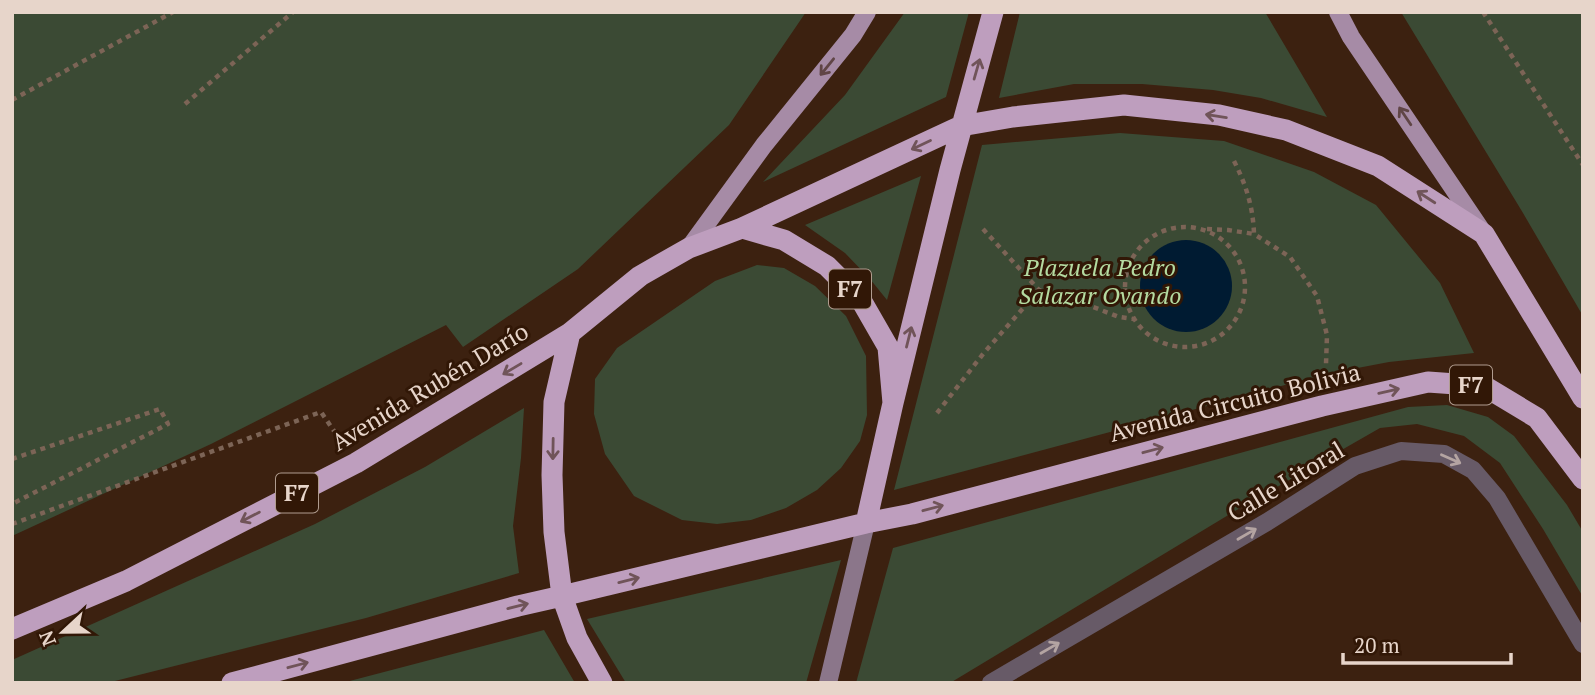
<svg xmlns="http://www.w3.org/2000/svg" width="1595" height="695" viewBox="0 0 1595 695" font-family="'PT Serif',serif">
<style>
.green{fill:#3b4a34}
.water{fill:#001b32}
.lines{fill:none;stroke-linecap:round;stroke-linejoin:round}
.path{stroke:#7c6456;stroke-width:4.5;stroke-dasharray:5 5;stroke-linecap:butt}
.street{stroke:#675a67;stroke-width:18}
.secondary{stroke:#8b768a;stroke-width:18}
.primary{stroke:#a68ba6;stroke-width:18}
.highway{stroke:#be9ebe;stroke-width:21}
.oneway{stroke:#604546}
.oneway2{stroke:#705459}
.oneway3{stroke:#b4a4a2}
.labels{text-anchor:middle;stroke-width:6;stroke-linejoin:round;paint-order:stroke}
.shield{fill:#311706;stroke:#b09c8f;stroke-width:2}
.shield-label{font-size:23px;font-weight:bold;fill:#e7d5ca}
.park-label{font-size:24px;font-style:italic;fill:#b4dba1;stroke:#311706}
.street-label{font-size:24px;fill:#e7d5ca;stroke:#311706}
</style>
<rect width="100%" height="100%" fill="#3c2110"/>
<path class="green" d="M12 12H806L729 125 578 269 463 347 446 325 211 444 12 536Z
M905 12H969L946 97 763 182 845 95Z
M1020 12H1265L1327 117 1261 98 1213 90 1142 84H1074L999 98Z
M1401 12H1583V316L1523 213Z
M1120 133 1224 141 1314 172 1376 205 1440 283 1474 353 1389 362 1326 374 894 490 982 145Z
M921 176 887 300 870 279 845 253 805 225Z
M757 265 784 268 815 286 846 316 866 356 867 415 860 441 841 468 817 490 786 508 751 520 717 524 682 520 634 496 605 454 594 414 595 379 617 348 715 281Z
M1447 405 1488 417 1514 436 1567 505 1583 532V597L1543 529 1500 463 1464 436 1417 424 1380 428 1235 511 950 683H856L893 548 1408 407Z
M524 408 521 458 513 526 519 573 366 618 107 683H12V660L315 524 425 467Z
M841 560 806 683H626L587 619Z
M544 630 575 683H342Z"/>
<path class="water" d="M1140 286a46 46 0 1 1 92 0a46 46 0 1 1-92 0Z"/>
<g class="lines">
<path class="path" d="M1483 12 1583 165
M12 100 173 12
M185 104 293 12
M1234 161C1246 185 1253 206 1254 234L1290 257 1317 296 1327 335 1326 364
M1125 287a60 60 0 1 1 120 0a60 60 0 1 1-120 0Z
M983 229 1039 290 1083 303 1119 317 1134 319
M1207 229 1228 230 1254 234
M937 413 983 354 1039 290
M12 459 160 409 168 424 12 504
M12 524 321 412 334 431"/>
<path class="street" d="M991 683 1267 522 1355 466 1401 451 1444 454 1473 470 1497 498 1583 644"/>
<path class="secondary" d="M828 683 866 523"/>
<path class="primary" d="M1338 12 1351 37 1482 231
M689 248 764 145 853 35 867 12"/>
<path class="highway" d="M742 228 784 240 827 266 861 300 888 347 893 403 866 523
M570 333 554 402 552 475 554 532 562 596 577 638 602 683
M893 403 950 170 993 12
M12 629 126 581 356 463 570 333 640 276 689 248 742 228 961 126 1013 117 1124 105 1219 115 1286 130 1378 166 1484 234 1583 398
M232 683 518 606 562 596 866 523 912 514 1322 406 1428 382 1484 386 1537 418 1583 479"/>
</g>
<defs><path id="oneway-shaft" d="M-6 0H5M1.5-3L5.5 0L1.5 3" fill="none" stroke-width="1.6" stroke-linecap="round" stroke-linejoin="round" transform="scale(1.75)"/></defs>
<g class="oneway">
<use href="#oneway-shaft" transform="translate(827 67) rotate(129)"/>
<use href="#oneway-shaft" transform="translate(1405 116) rotate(-124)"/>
</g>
<g class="oneway2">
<use href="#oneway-shaft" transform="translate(977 69) rotate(-74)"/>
<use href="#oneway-shaft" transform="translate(1216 116) rotate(-171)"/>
<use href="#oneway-shaft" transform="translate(921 145) rotate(155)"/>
<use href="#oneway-shaft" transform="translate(1426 197) rotate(-147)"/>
<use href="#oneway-shaft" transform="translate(909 337) rotate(-76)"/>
<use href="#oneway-shaft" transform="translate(512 369) rotate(149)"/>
<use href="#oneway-shaft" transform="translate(1389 391) rotate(-13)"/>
<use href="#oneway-shaft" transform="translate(553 449) rotate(91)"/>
<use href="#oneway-shaft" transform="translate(1153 450) rotate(-15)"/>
<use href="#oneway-shaft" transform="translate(933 508) rotate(-15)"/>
<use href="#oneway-shaft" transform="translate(250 517) rotate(153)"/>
<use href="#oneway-shaft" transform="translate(629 580) rotate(-14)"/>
<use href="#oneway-shaft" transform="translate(518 606) rotate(-14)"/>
<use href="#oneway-shaft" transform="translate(298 665) rotate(-15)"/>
</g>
<g class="oneway3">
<use href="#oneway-shaft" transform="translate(1451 459) rotate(24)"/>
<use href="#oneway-shaft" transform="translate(1247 534) rotate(-30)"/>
<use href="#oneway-shaft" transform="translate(1050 648) rotate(-30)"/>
</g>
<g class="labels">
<g class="shield">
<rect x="829" y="269.5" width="42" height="39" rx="5"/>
<rect x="1450" y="365.5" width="42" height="39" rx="5"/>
<rect x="276" y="473.5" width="42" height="39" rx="5"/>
</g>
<g class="shield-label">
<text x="850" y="297">F7</text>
<text x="1471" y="393">F7</text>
<text x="297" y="501">F7</text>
</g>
<g class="park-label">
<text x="1100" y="276">Plazuela Pedro<tspan x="1100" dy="28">Salazar Ovando</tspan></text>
</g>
<g class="street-label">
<text transform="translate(430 387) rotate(-31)" y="8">Avenida Rubén Darío</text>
<text transform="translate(1235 403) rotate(-14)" y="8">Avenida Circuito Bolivia</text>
<text transform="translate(1286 482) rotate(-31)" y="8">Calle Litoral</text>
</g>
</g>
<rect width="1595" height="695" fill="none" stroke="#e7d5ca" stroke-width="28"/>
<g transform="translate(63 632) rotate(248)" stroke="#311706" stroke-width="5" paint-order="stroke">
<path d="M0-5L12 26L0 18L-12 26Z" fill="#e7d5ca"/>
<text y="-10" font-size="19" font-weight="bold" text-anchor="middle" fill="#e7d5ca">N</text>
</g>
<path d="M1343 653v10h168v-10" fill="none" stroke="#e7d5ca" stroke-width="3.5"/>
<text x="1354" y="653" font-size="21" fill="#e7d5ca" stroke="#311706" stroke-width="5" paint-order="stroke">20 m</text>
</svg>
